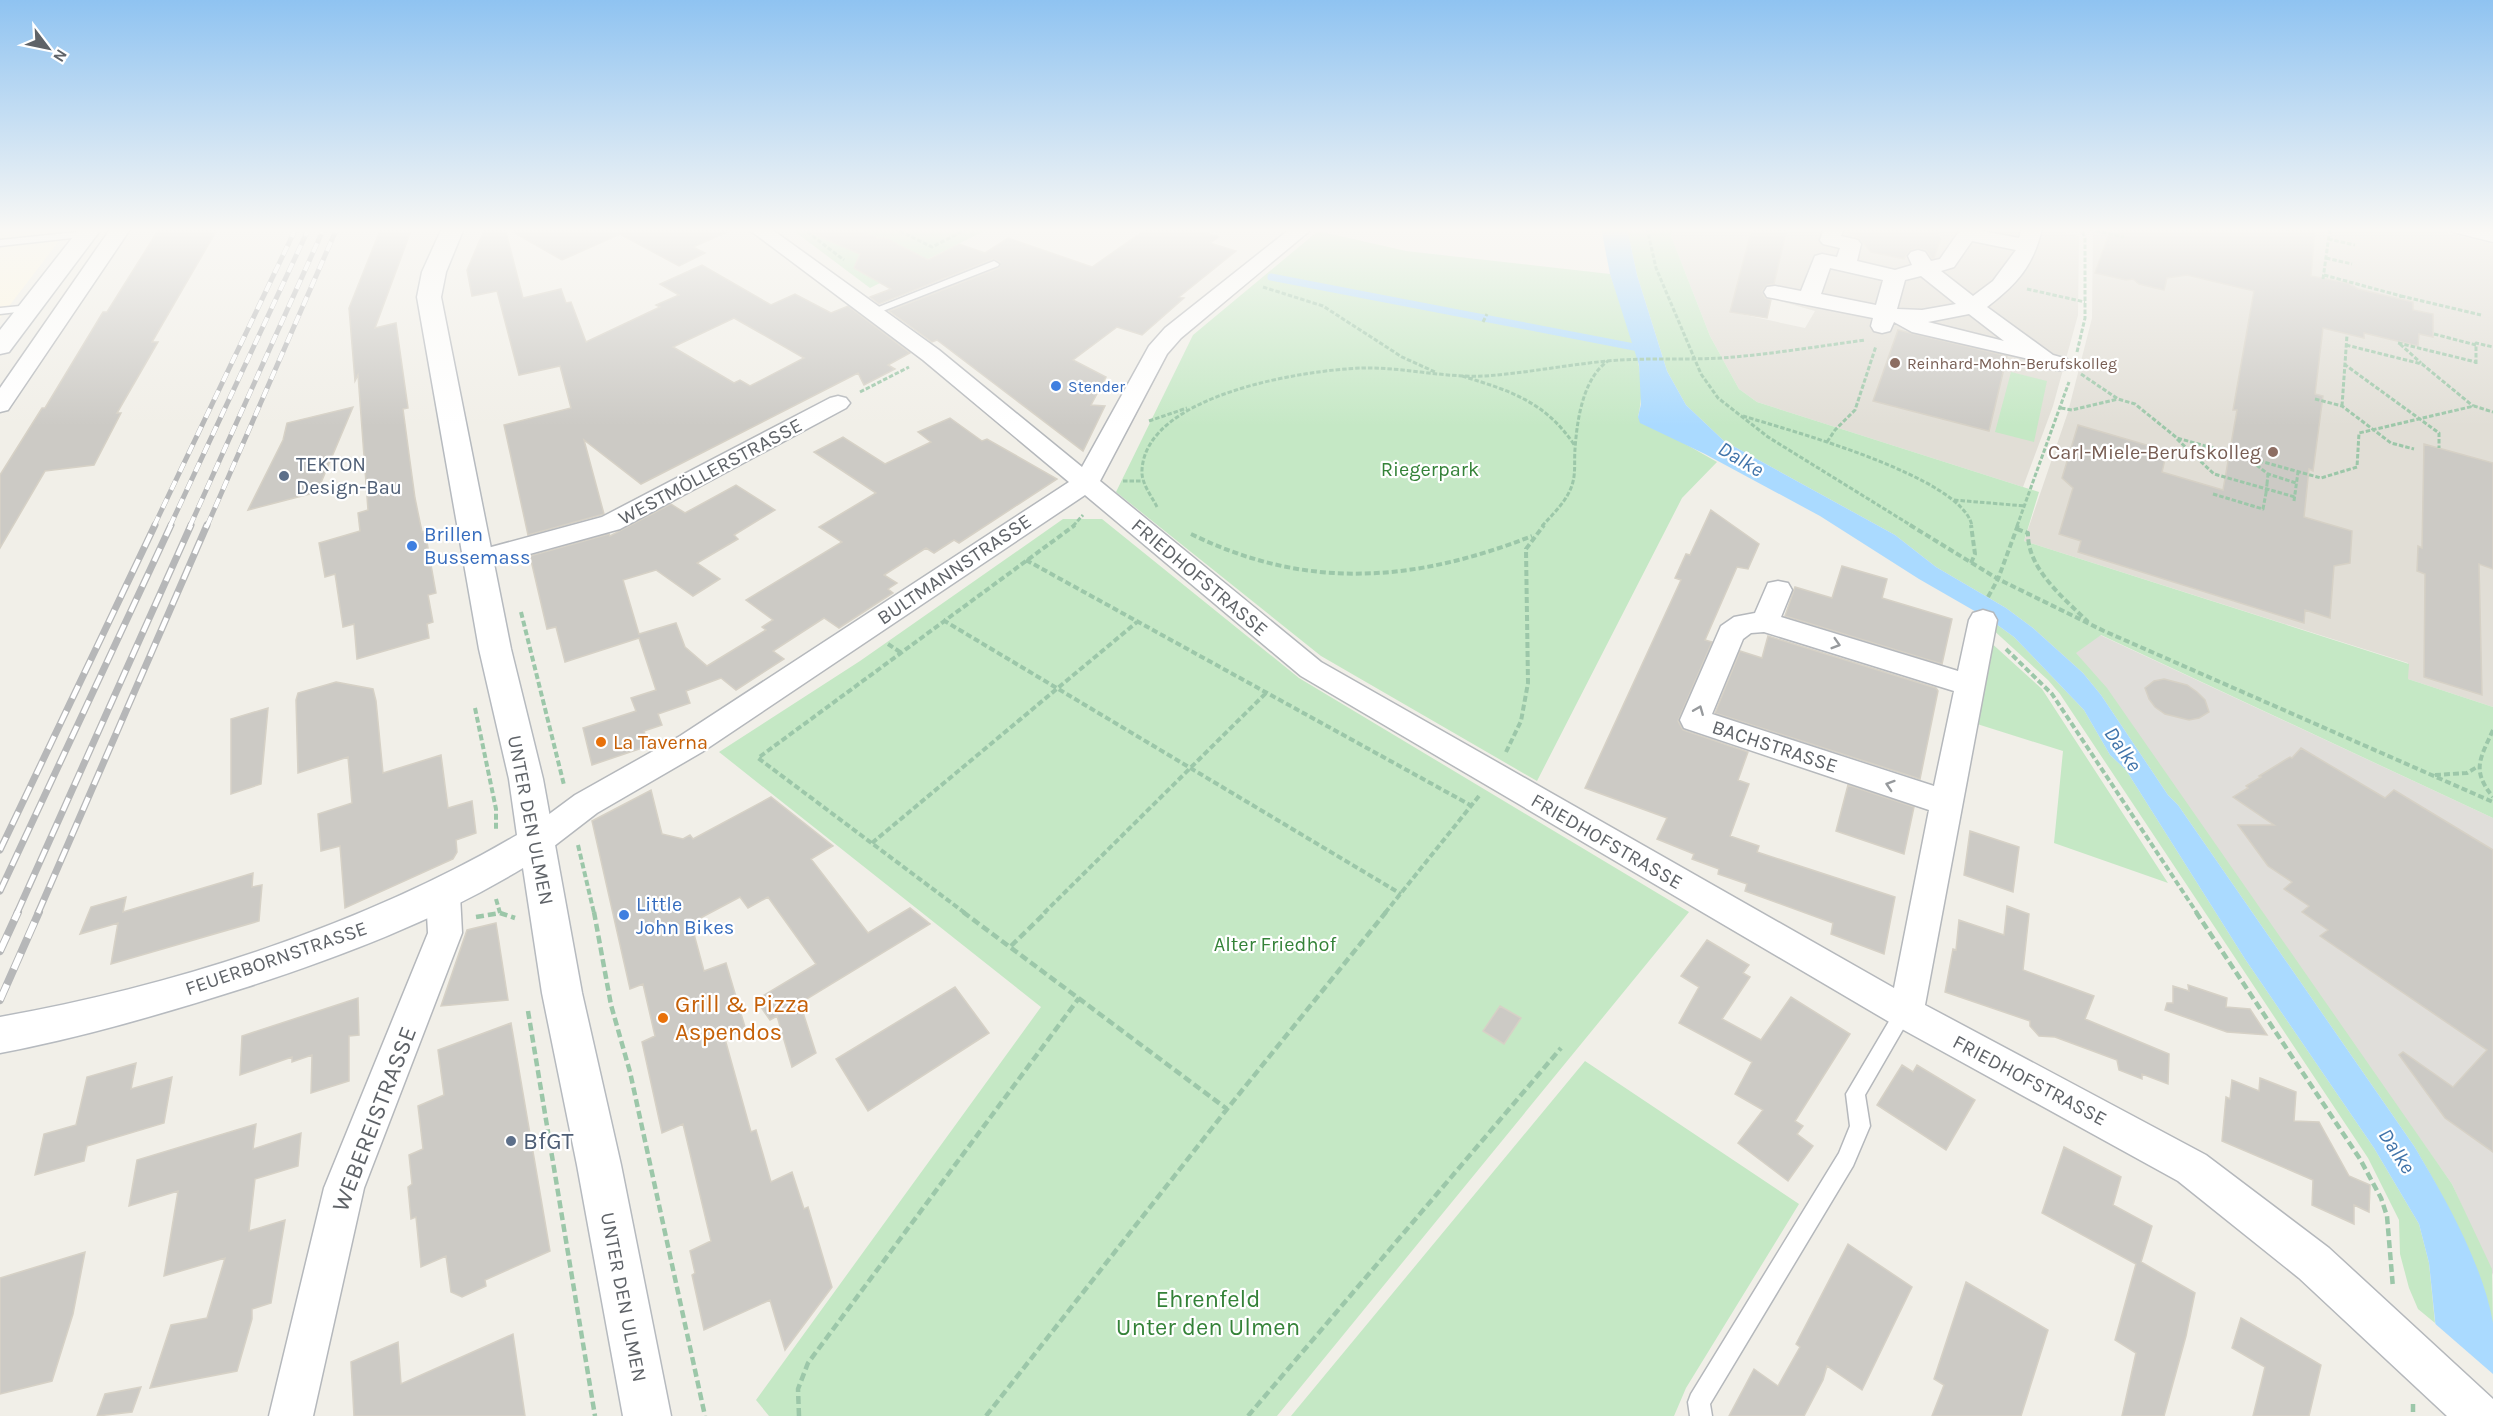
<svg xmlns="http://www.w3.org/2000/svg" width="2493" height="1416" viewBox="0 0 2493 1416" font-family="Karla,sans-serif">
<style>
.commercial{fill:#fef7e0}
.industrial{fill:#e0deda}
.education{fill:#e1ded6;fill-rule:evenodd}
.green{fill:#c5e8c5}
.water{fill:#aadaff}
.pier{fill:#f1efe8}
.lines{fill:none;stroke-linecap:round;stroke-linejoin:round}
.stream{stroke:#aadaff;stroke-width:7}
.building{fill:#cccac5;stroke:#d6d1c6;stroke-width:1.5;fill-rule:evenodd}
.lane-casing{stroke:#b5b8bc;stroke-width:3}
.street-casing{stroke:#b5b8bc;stroke-width:3}
.secondary-casing{stroke:#b6babf;stroke-width:3}
.path-far2{stroke:#9cc7a9;stroke-width:3;stroke-dasharray:4.5 2;stroke-linecap:butt}
.path-far1{stroke:#9cc7a9;stroke-width:4;stroke-dasharray:6 3;stroke-linecap:butt}
.path{stroke:#9cc7a9;stroke-width:4.5;stroke-dasharray:8 4;stroke-linecap:butt}
.lane{fill:#fff;fill-rule:evenodd}
.street{fill:#fff;fill-rule:evenodd}
.secondary{fill:#fff;fill-rule:evenodd}
.rail-far2-casing{stroke:#b6b7b8;stroke-width:5}
.rail-far1-casing{stroke:#b6b7b8;stroke-width:7}
.rail-casing{stroke:#b6b7b8;stroke-width:8}
.rail-far2{stroke:#fff;stroke-width:4;stroke-dasharray:10;stroke-linecap:butt}
.rail-far1{stroke:#fff;stroke-width:4.5;stroke-dasharray:14;stroke-linecap:butt}
.rail{stroke:#fff;stroke-width:6;stroke-dasharray:17;stroke-linecap:butt}
.path-bridge{stroke:#9cc7a9;stroke-width:3;stroke-dasharray:4.5 2;stroke-linecap:butt}
.oneway{stroke:#979a9d}
.education-dot{fill:#8d6e63;stroke:#fff;stroke-width:2}
.shop-dot{fill:#3f7fe0;stroke:#fff;stroke-width:2}
.service-dot{fill:#5c6f8a;stroke:#fff;stroke-width:2}
.food-dot{fill:#e8710a;stroke:#fff;stroke-width:2}
.labels{text-anchor:middle;stroke-width:4.5;stroke-linejoin:round;paint-order:stroke}
.far-education-label{font-size:16px;fill:#785e54;stroke:#fff;text-anchor:start}
.far-shop-label{font-size:16px;fill:#366cbe;stroke:#fff;text-anchor:start}
.education-label{font-size:20px;fill:#785e54;stroke:#fff;text-anchor:end}
.service-label{font-size:20px;fill:#4e5e75;stroke:#fff;text-anchor:start}
.park-label{font-size:20px;fill:#348238;stroke:#fff}
.street-label{font-size:20px;fill:#5f6368;stroke:#fff}
.shop-label{font-size:20px;fill:#366cbe;stroke:#fff;text-anchor:start}
.food-label{font-size:20px;fill:#c56008;stroke:#fff;text-anchor:start}
.water-label{font-size:21px;font-style:italic;fill:#4174aa;stroke:#fff}
.near-food-label{font-size:24px;fill:#c56008;stroke:#fff;text-anchor:start}
.near-street-label{font-size:24px;fill:#5f6368;stroke:#fff}
.near-service-label{font-size:24px;fill:#4e5e75;stroke:#fff;text-anchor:start}
.near-park-label{font-size:24px;fill:#348238;stroke:#fff}
</style>
<rect width="100%" height="100%" fill="#f1efe8"/>
<path class="commercial" d="M0 228H69L0 318Z"/>
<path class="industrial" d="M2100 635 2493 818V1275L2452 1184 2075 653Z"/>
<path class="education" d="M1673 228H2067L2065 233 2079 236 2078 315 2053 406 2023 487 1757 402 1739 389 1710 336 1671 236ZM1736 292 1773 299 1815 311 1805 328 1731 312Z
M2093 228H2427L2493 244V707L2408 679V663L2024 541 2068 412 2092 318Z"/>
<path class="green" d="M790 228H990L870 288Z
M1627 228H1673L1671 236 1710 336 1739 389 1757 402 2039 492 2024 541 2409 664 2408 679 2493 707V818L2101 635 2076 653 2107 688 2452 1184 2492 1269 2493 1325C2476 1260 2448 1203 2414 1146L2178 805 2168 795 2101 695 2083 673 2033 628 2006 608 1936 567 1895 535 1724 441 1686 405 1667 371 1637 275Z
M1318 231 1406 251 1610 274C1625 318 1650 370 1638 417L1717 462 1682 498 1537 781 1321 656 1116 492 1193 335Z
M2011 372 2047 381 2034 442 1995 432Z
M1063 519H1102L1299 678 1689 912 1277 1416H769L756 1400 1041 1007 719 752 860 661Z
M1992 621 2014 637 2084 710 2110 755 2126 770 2245 959 2374 1148 2419 1224 2429 1263 2435 1323 2418 1309 2409 1288 2400 1254 2399 1220 2368 1158 2060 694 2048 680 1990 627Z
M1988 640 2042 689 2168 883 2054 843 2063 751 1974 723Z
M1585 1061 1799 1204 1686 1388 1674 1416H1291Z"/>
<path class="water" d="M1601 228H1627L1637 275 1667 371 1686 405 1724 441 1895 535 1936 567 2006 608 2033 628 2083 673 2101 695 2168 795 2178 805 2414 1146C2444 1196 2483 1264 2493 1323 2493 1350 2493 1388 2493 1416H2445L2429 1263 2419 1224 2374 1148 2245 959 2126 770 2110 755 2084 710 2014 637 1992 621 1919 579 1820 516 1705 454 1640 423 1638 417 1641 404 1639 365 1610 274Z"/>
<path class="pier" d="M2432 1321 2493 1374V1416H2442Z"/>
<g class="lines">
<path class="stream" d="M1271 277 1634 347H1646"/>
</g>
<path class="building" d="M169 228H218L152 342H158L117 413H121L94 465 45 471 0 548V475L42 408H45L103 312H107L159 229Z
M381 228H412L375 328 396 323 408 408 403 409 409 454 415 498 422 532 425 531 436 593 428 595 433 622 427 624 429 638 357 659 354 624 343 627 335 574 325 577 319 543 360 531 358 513 368 510 358 375 355 381 349 308Z
M485 228H505L523 298 561 289 566 303 571 302 586 342 660 307 656 305 679 295 660 284 702 265 771 305 795 294 831 313 848 306 910 353 888 365 895 369 864 385 858 373 641 484 584 440 604 514 528 535 504 425 571 408 560 366 519 375 497 291 472 296 467 270ZM734 318 804 358 750 386 740 380 734 383 673 347Z
M506 228H736L693 247 705 253 679 266 620 234 562 260Z
M800 228H853L880 239 884 237 928 260 959 244 985 253 1008 238 1092 267 1148 228H1191L1219 237 1210 243 1236 251 1179 297 1184 298 1142 335 1117 327 1073 360 1106 377 1091 405 1105 406 1083 451 937 340 932 342 889 311 999 268 1000 262 993 259 879 304 870 297 891 289 854 268 860 254Z
M1752 228H1787L1774 284 1767 285 1762 291 1765 298 1771 300 1767 318 1730 312Z
M1846 228H1940L1938 236 1941 238 1934 258H1932L1926 250 1917 248 1909 251 1904 259 1871 252 1860 239 1846 230Z
M2111 228H2315L2311 276 2348 283 2358 289 2413 302V310L2433 314V337L2419 334 2418 346 2364 333V338L2323 328 2315 394 2323 396 2313 471 2309 469 2304 517 2352 531 2350 563 2334 566 2330 618 2305 610 2304 623 2078 552 2081 541 2059 534 2073 488 2062 478 2078 425 2167 451 2162 472 2223 490 2237 410H2233L2254 291 2187 275 2167 278 2164 290 2139 284 2133 279 2126 280 2095 273Z
M1898 330 2007 356 1989 431 1873 401Z
M353 407 317 492 248 510 283 440 287 423Z
M950 418 982 441 987 439 1057 479 959 543 954 540 934 553 926 548 884 575 897 583 888 589 893 593 839 628 824 618 773 651 784 659 736 690 721 678 686 691 690 703 658 714 662 725 644 731 648 746 592 765 583 728 636 711 631 698 656 690 639 638 565 662 556 627 547 629 530 556 609 534 610 536 671 504 685 513 736 485 775 510 734 535 738 539 697 563 720 579 693 596 656 570 623 580 639 634 676 623 685 647 707 666 766 630 762 627 773 620 746 600 842 542 819 527 876 493 814 452 843 437 885 464 931 442 918 432Z
M2424 444 2493 463V569L2479 564 2482 695 2424 677 2425 574 2417 571 2418 546 2422 548Z
M1711 510 1759 544 1748 569 1737 567 1705 640 1712 642 1678 721 1683 730 1748 752 1738 780 1749 784 1730 836 1759 846 1757 852 1895 897 1884 954 1831 934 1833 923 1745 891 1747 884 1718 874 1719 869 1692 859 1694 854 1657 839 1667 818 1585 788 1681 580 1675 578 1686 554 1690 555Z
M1842 566 1887 579 1882 598 1952 619 1942 664 1785 616 1795 587 1832 598Z
M1768 636 1936 688 1938 691 1920 779 1715 713 1740 651 1762 658Z
M2164 679 2187 685 2197 692 2205 700 2209 712 2199 718 2189 720 2165 714 2155 707 2149 699 2145 688 2154 681Z
M336 682 373 689 376 701 383 773 441 755 448 808 472 801 476 833 456 840 457 852 453 859 345 908 340 846 321 851 318 814 352 803 348 757 298 773 296 700 298 693Z
M268 708 261 784 231 794V719Z
M2301 748 2385 798 2394 790 2493 850V1152L2445 1118 2399 1055 2403 1052 2453 1087 2487 1050 2320 936 2328 930 2302 912 2309 906 2284 889 2292 882 2268 866 2238 825H2274L2233 797 2248 788 2246 786 2261 777 2259 776 2290 757 2292 758Z
M1848 785 1914 807 1904 854 1836 831Z
M651 790 662 834 683 839 690 835 693 839 771 797 833 846 811 859 868 933 910 908 930 924 800 1003 816 1053 792 1067 777 1016 770 1020 756 1000 816 964 768 897 748 908 740 897 691 923 704 971 726 963 745 1027 725 1039 751 1132 756 1130 771 1182 792 1172 804 1209 808 1207 832 1287 785 1350 770 1300 704 1330 692 1275 695 1273 690 1251 711 1241 683 1124 662 1133 642 1042 655 1036 643 984 630 989 592 821Z
M1970 831 2019 847 2013 892 1964 875Z
M253 873 252 887 262 885 259 921 111 964 118 923 80 934 91 907 126 897 123 912Z
M2007 906 2029 914 2023 970 2094 996 2085 1019 2169 1054 2168 1084 2142 1074V1079L2119 1070 2117 1060 2055 1037 2039 1036 2030 1026V1021L1945 992 1953 949 1956 950 1959 920 2004 935Z
M496 923 508 1000 441 1006 467 930Z
M1707 940 1749 965 1743 973 1750 977 1722 1019 1761 1040 1791 997 1850 1034 1795 1121 1803 1126 1797 1134 1813 1146 1788 1181 1738 1143 1763 1110 1735 1094 1752 1062 1679 1023 1699 987 1681 976Z
M2188 985 2227 998 2226 1007 2250 1009 2267 1035 2227 1032 2165 1010 2167 1003H2173V986L2189 991Z
M955 987 989 1033 868 1111 836 1059Z
M358 998 359 1035 349 1036V1081L311 1093 312 1055 292 1062V1057L240 1075 242 1036Z
M1500 1006 1521 1018 1504 1044 1483 1031Z
M511 1023 550 1251 485 1280 486 1286 462 1297 451 1292 446 1256 421 1267 416 1217 411 1219 408 1187 412 1184 409 1155 423 1149 418 1106 444 1095 438 1050Z
M136 1063 131 1089 172 1077 164 1123 87 1146 84 1161 35 1175 44 1134 76 1125 87 1077Z
M1902 1065 1913 1072 1917 1065 1975 1100 1946 1150 1877 1105Z
M2260 1078 2296 1092 2294 1121 2319 1122 2349 1176 2370 1185 2369 1212 2354 1205V1224L2312 1205 2313 1180 2222 1141 2226 1097 2230 1099 2232 1080 2259 1091Z
M256 1124 253 1149 301 1133 298 1166 255 1179 249 1231 285 1220 271 1303 252 1309V1319L237 1371 150 1388 171 1325 207 1318 225 1258 164 1276 178 1191 129 1206 137 1160Z
M2064 1147 2121 1177 2113 1205 2152 1226 2141 1262 2195 1293 2186 1336 2164 1416H2122L2136 1353 2115 1340 2136 1264 2042 1213Z
M1848 1244 1912 1287 1862 1390 1827 1366 1823 1380 1804 1416H1729L1754 1369 1778 1386 1800 1347 1796 1344Z
M85 1252 73 1314 52 1381 0 1394V1278Z
M1966 1282 2048 1330 2021 1416H1932L1944 1385 1934 1379Z
M2241 1318 2321 1365 2309 1416H2253L2265 1367 2232 1348Z
M513 1334 525 1416H354L351 1362 398 1342 401 1384Z
M141 1387 132 1412 97 1416 105 1394Z"/>
<g class="lines">
<defs>
<path id="lane" d="M86 231 91 234 90 236 0 246V240Z
M994 261 999 264 998 266 875 314 871 315 866 312Z
M30 305 35 308 34 310 0 314V308Z
M1904 1004 1910 1006 1913 1012 1865 1095 1870 1126 1853 1166 1710 1404 1712 1416H1690L1688 1402 1691 1394 1839 1153 1850 1126 1846 1094 1898 1006Z"/>
<path id="street" d="M111 228H131L8 410 0 412V388Z
M747 228H770L939 350 1082 467 1149 346 1165 328 1291 228H1313L1181 338 1167 354 1100 481 1321 662 1894 988 1929 810 1684 728 1680 720 1721 626 1734 617 1755 613 1768 583 1778 581 1788 583 1792 590 1781 617 1958 671 1969 620 1973 613 1983 610 1993 613 1997 620 1925 1005 2206 1155 2329 1248 2493 1399V1416H2447L2299 1278 2178 1181 1891 1023 1301 676 1085 495 702 752 597 813 549 850 537 854 525 850 521 841 525 832 575 795 680 736 1069 482 923 360ZM1764 632 1954 691 1934 786 1712 714 1743 639 1751 633Z
M1824 228H1844L1841 236 1858 240 1861 244 1857 261 1895 270 1912 265 1908 256 1911 252 1918 250 1925 252 1931 261 1940 259 1960 230 1967 228 2019 238 2022 228H2042C2034 265 2017 284 1987 307L2053 355 2067 359 2070 364 2067 369C2054 372 2040 367 2029 359L1912 332 1894 322 1890 331 1882 333 1874 331 1871 326 1873 318 1767 297 1764 292 1767 287 1775 286 1801 291 1815 256 1822 254 1837 257 1840 248 1823 244 1820 240ZM1972 241 2016 250 1993 281 1973 296 1941 271 1954 267ZM1830 268 1883 280 1876 305 1821 294ZM1921 276 1956 304 1922 310 1897 309 1905 280ZM1969 314 2004 341 1928 322Z
M2450 228 2493 230V242L2453 232Z
M838 396 846 398 850 403 846 408 620 529 479 568 469 565 466 559 469 553 602 517 830 398Z
M443 881 455 885 460 895 462 933 364 1188 313 1416H269L324 1188 428 933 426 895 431 885Z"/>
<path id="secondary" d="M80 228H102L9 352 0 354V330Z
M442 228H464L446 272 441 297 511 649 543 779 582 993 621 1165 671 1416H623L577 1165 542 993 523 868C437 920 342 956 247 987 165 1013 84 1037 0 1053V1017C175 986 364 925 517 835L509 779 479 649 417 297 422 272Z"/>
</defs>
<use href="#lane" class="lane-casing"/>
<use href="#street" class="street-casing"/>
<use href="#secondary" class="secondary-casing"/>
<path class="path-far2" d="M802 228 844 260
M829 228 833 230
M894 228 932 247 969 228
M1647 228 1656 268 1701 374 1718 398 1768 437 1912 526
M2083 228 2124 237
M2328 239 2355 245
M2326 258 2352 264
M2324 275 2401 296V298
M2323 279 2330 228
M1263 287 1323 306 1402 357 1435 372
M2027 289 2085 302
M2401 296 2481 315
M1483 322 1487 314
M2434 334 2476 345
M2398 343 2476 362
M2400 344 2421 363
M2346 345 2422 364 2473 406
M2077 352 2085 318V238L2081 228
M2344 364 2439 433V448
M2476 364V343L2493 347
M2081 374 2118 399 2135 404 2177 438 2321 478 2357 467 2359 433 2474 406 2493 412
M1462 376C1511 391 1546 402 1575 446
M860 392 909 367
M2315 399 2342 406 2391 443 2414 449
M2342 406 2347 335
M2061 408 2072 410 2118 399
M1743 416C1788 430 1963 477 1972 526
M1149 421 1187 408
M2177 439 2214 474 2295 497
M1827 442 1835 430 1855 410 1876 346
M2255 460 2254 463 2268 474 2296 483
M1123 481H1143
M2267 484 2268 474
M2213 494 2263 509 2266 493
M1954 500 2025 506
M2294 501 2298 472
M1157 507C1151 495 1141 483 1142 470 1146 394 1305 370 1362 368 1403 367 1444 378 1485 376 1526 373 1566 365 1607 361 1649 357 1692 361 1734 357 1778 353 1821 346 1865 340
M1073 526 1083 515
M1542 526C1553 514 1567 501 1572 485 1576 474 1574 461 1575 449 1577 420 1583 378 1608 361
M2017 526 2069 382"/>
<path class="path-far1" d="M1910 525 1998 579 2104 631 2493 802
M2017 529 2028 533C2027 569 2065 599 2088 622
M1191 534C1307 591 1415 582 1532 536
M1026 560 1472 806
M1971 563 1975 554 1971 525
M1988 597 1998 579 2018 525
M521 612 564 785
M943 620 1401 894
M888 644 900 652
M2006 649 2052 694 2197 913
M475 708 496 809V830
M2493 730C2480 759 2471 770 2493 797
M1506 752 1521 721 1528 683 1526 549 1544 525
M2435 775 2467 773 2477 767
M872 843 1137 622
M578 845 594 913
M496 899 500 913
M965 913 758 758 1075 525
M1044 913 1266 693
M1385 913 1479 796"/>
<path class="path" d="M594 912 611 1005 630 1072 705 1416
M963 912 1227 1109
M2196 912 2360 1159 2381 1198 2387 1216 2393 1288
M476 917 500 913 515 918
M1011 946 1046 912
M528 1011 595 1416
M2413 1404V1416
M799 1416 798 1389 808 1363 1079 998
M986 1416 1227 1109 1386 912
M1248 1416 1561 1048"/>
<use href="#lane" class="lane"/>
<use href="#street" class="street"/>
<use href="#secondary" class="secondary"/>
<defs>
<path id="rail-far2" d="M154 526 296 228
M170 526 309 228
M190 526 324 228
M207 526 337 228"/>
<path id="rail-far1" d="M0 850 155 525
M0 891 171 525
M17 913 191 525
M38 913 207 525"/>
<path id="rail" d="M0 951 18 912
M0 1000 39 912"/>
</defs>
<use href="#rail-far2" class="rail-far2-casing"/>
<use href="#rail-far1" class="rail-far1-casing"/>
<use href="#rail" class="rail-casing"/>
<use href="#rail-far2" class="rail-far2"/>
<use href="#rail-far1" class="rail-far1"/>
<use href="#rail" class="rail"/>
<path class="path-bridge" d="M2266 493 2267 484"/>
</g>
<defs><path id="oneway-chevron" d="M-2-3.5L2.5 0L-2 3.5" fill="none" stroke-width="1.6" stroke-linecap="round" stroke-linejoin="round" transform="scale(1.5)"/></defs>
<g class="oneway">
<use href="#oneway-chevron" transform="translate(1836 644) rotate(17)"/>
<use href="#oneway-chevron" transform="translate(1699 710) rotate(-68)"/>
<use href="#oneway-chevron" transform="translate(1890 785) rotate(-162)"/>
</g>
<linearGradient id="sky" x2="0" y2="1"><stop stop-color="#8fc3f1"/><stop offset="0.54" stop-color="#f9f8f5"/><stop offset="1" stop-color="#f9f8f5" stop-opacity="0"/></linearGradient>
<rect width="2493" height="426" fill="url(#sky)"/>
<g class="education-dot">
<circle cx="1895" cy="363" r="6"/>
<circle cx="2273" cy="452" r="6"/>
</g>
<g class="shop-dot">
<circle cx="1056" cy="386" r="6"/>
<circle cx="412" cy="546" r="6"/>
<circle cx="624" cy="915" r="6"/>
</g>
<g class="service-dot">
<circle cx="284" cy="476" r="6"/>
<circle cx="511" cy="1141" r="6"/>
</g>
<g class="food-dot">
<circle cx="601" cy="742" r="6"/>
<circle cx="663" cy="1018" r="6"/>
</g>
<g class="labels">
<g class="far-education-label">
<text x="1907" y="369">Reinhard-Mohn-Berufskolleg</text>
</g>
<g class="far-shop-label">
<text x="1068" y="392">Stender</text>
</g>
<g class="education-label">
<text x="2261" y="459">Carl-Miele-Berufskolleg</text>
</g>
<g class="service-label">
<text x="296" y="471">TEKTON<tspan x="296" dy="23">Design-Bau</tspan></text>
</g>
<g class="park-label">
<text x="1430" y="476">Riegerpark</text>
<text x="1275" y="951">Alter Friedhof</text>
</g>
<g class="street-label">
<text transform="translate(710 471) rotate(-28)" y="7">WESTMÖLLERSTRASSE</text>
<text transform="translate(954 569) rotate(-34)" y="7">BULTMANNSTRASSE</text>
<text transform="translate(1200 577) rotate(40)" y="7">FRIEDHOFSTRASSE</text>
<text transform="translate(1775 746) rotate(18)" y="7">BACHSTRASSE</text>
<text transform="translate(531 820) rotate(79)" y="7">UNTER DEN ULMEN</text>
<text transform="translate(1607 841) rotate(30)" y="7">FRIEDHOFSTRASSE</text>
<text transform="translate(276 958) rotate(-19)" y="7">FEUERBORNSTRASSE</text>
<text transform="translate(2030 1080) rotate(28)" y="7">FRIEDHOFSTRASSE</text>
<text transform="translate(624 1297) rotate(79)" y="7">UNTER DEN ULMEN</text>
</g>
<g class="shop-label">
<text x="424" y="541">Brillen<tspan x="424" dy="23">Bussemass</tspan></text>
<text x="636" y="911">Little<tspan x="636" dy="23">John Bikes</tspan></text>
</g>
<g class="food-label">
<text x="613" y="749">La Taverna</text>
</g>
<g class="water-label">
<text transform="translate(1741 459) rotate(31)" y="7">Dalke</text>
<text transform="translate(2123 749) rotate(56)" y="7">Dalke</text>
<text transform="translate(2397 1151) rotate(57)" y="7">Dalke</text>
</g>
<g class="near-food-label">
<text x="675" y="1012">Grill &amp; Pizza<tspan x="675" dy="28">Aspendos</tspan></text>
</g>
<g class="near-street-label">
<text transform="translate(374 1119) rotate(-69)" y="8">WEBEREISTRASSE</text>
</g>
<g class="near-service-label">
<text x="523" y="1149">BfGT</text>
</g>
<g class="near-park-label">
<text x="1208" y="1307">Ehrenfeld<tspan x="1208" dy="28">Unter den Ulmen</tspan></text>
</g>
</g>
<g transform="translate(48 48) rotate(122)" stroke="#ffffff" stroke-width="4.5" paint-order="stroke">
<path d="M0-4.5L10 22L0 15L-10 22Z" fill="#5f6368"/>
<text y="-9" font-size="16" font-weight="bold" text-anchor="middle" fill="#5f6368">N</text>
</g>
</svg>
